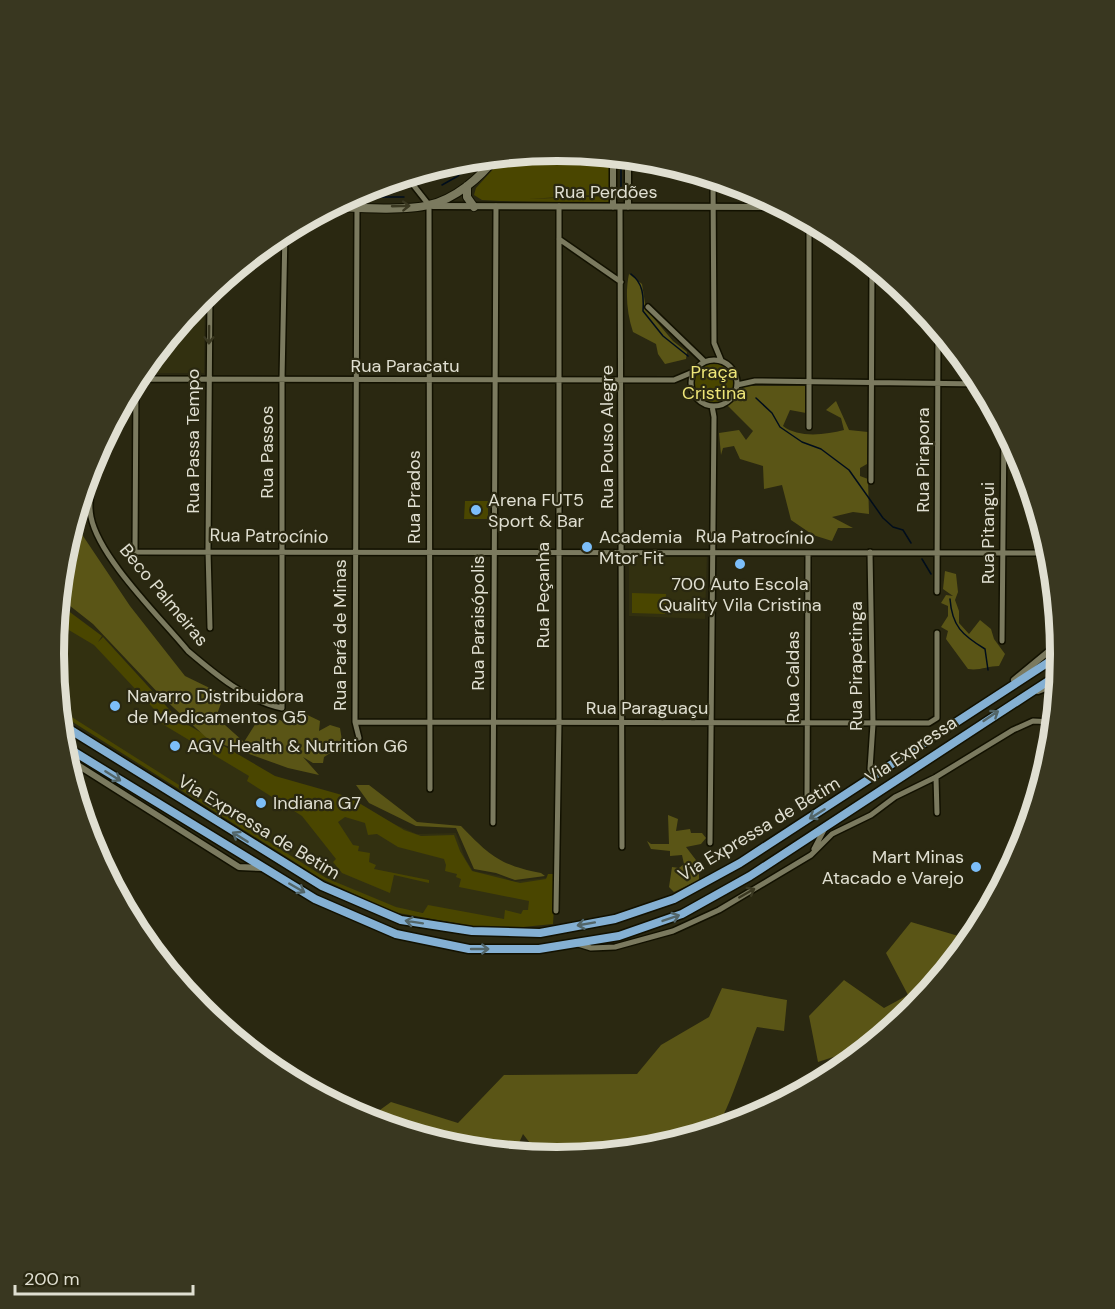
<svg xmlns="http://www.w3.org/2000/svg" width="1115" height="1309" viewBox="0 0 1115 1309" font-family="'DM Sans',sans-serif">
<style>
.built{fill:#323010}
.green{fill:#4a4600}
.forest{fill:#5a5516}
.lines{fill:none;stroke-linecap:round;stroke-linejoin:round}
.stream{stroke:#000d1c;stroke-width:1.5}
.minor-casing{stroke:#121100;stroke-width:8}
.tertiary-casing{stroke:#121100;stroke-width:9}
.secondary-casing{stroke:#121100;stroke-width:10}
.trunk-casing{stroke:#121100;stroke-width:11}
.minor{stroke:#7b7a5f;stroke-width:5}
.tertiary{stroke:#7b7a5f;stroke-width:6}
.secondary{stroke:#7b7a5f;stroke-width:8}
.trunk{stroke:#84b0d3;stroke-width:8}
.oneway{stroke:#3a3821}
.oneway2{stroke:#526568}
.poi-dot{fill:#7cbef9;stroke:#2a2811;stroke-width:2}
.labels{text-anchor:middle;stroke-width:4.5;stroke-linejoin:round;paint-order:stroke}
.street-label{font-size:18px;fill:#e0dfd1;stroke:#2a2811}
.park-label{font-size:18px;fill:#eee678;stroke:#2a2811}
.poi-label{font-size:18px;fill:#e0dfd1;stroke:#2a2811;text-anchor:start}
.rim{fill:none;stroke:#e0dfd1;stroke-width:8}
</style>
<rect width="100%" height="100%" fill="#2a2811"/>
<path class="built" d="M205 295 204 373H142V371Z
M629 555H707L705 619 629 616Z
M57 619 96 641 158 711 256 777 337 799 417 834 456 833 465 858 473 871 500 876 513 882 553 877V922L515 927 400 909 325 879 60 713 54 654Z"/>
<path class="green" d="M558 151 609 156 611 194 528 199 610 196V203L500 201 482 200 474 195 476 188 505 156Z
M693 382a21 21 0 1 1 42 0a21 21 0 1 1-42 0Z
M465 501H488V519H464Z
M632 593 666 594 665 614 632 613Z
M59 604 102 636 98 642 103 637 178 719 275 776 349 797 404 830 421 836 454 835 460 851 472 871 520 883 546 879 548 874H556L553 924 494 930 393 912 320 878 60 714 59 709 326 878 396 907 423 913 428 905 504 919 505 910 521 914 523 910H528L529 901 459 887 461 879 456 877 457 874 445 871 446 865 444 859 398 847 377 834 368 835 365 823 345 817 338 822 353 845 359 846 358 851 370 853 369 862 376 865 374 869 429 880V883L394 875 390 893 342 873 333 862 336 859 302 816 247 781 249 776 159 722 161 719 154 709 94 645 57 623Z"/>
<path class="forest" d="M629 274 642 284 646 309 673 341 687 352 686 359 665 364 658 354 656 344 633 332C627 314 625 293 629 274Z
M744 386H805L806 413 790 410 783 426C798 438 825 435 844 430L841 418 826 410 836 401 849 430 868 432 867 464 860 468V476L868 479 869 514 853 512 832 517 853 528H838L832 541 813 535 791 520 782 485 764 489 763 466 740 459 734 446 723 448 721 455 719 433 739 430 746 440 753 431 727 405Z
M78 508 79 530 130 606 185 676 224 695 216 717 244 742 263 712 284 722 301 712 320 721 319 731 330 725 340 728 344 753 335 750 324 757 323 763H313L303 757 319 775 288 768 208 739 162 697 93 624 60 598 64 556Z
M945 571 956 574 958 592 955 600 959 611V623L969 634 980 620 991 629 994 639 1005 654 999 666C988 666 979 671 968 669L946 639 948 631 941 627 948 616V606L941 603 946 595 953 596 943 589Z
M356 785H369L417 822 461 826C490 856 500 865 541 873L545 876 515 880 496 873 474 869 456 828 416 826 369 803Z
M668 815 678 819 676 831 690 829 691 833H702L706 838 701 844 686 847 699 864V880L674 892 669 887 672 867 679 868 684 864 682 855 670 856V851L651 849 647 841 651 844H669Z
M911 922 972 940 913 1011 873 1044 818 1062 809 1016 844 980 884 1008 908 995 886 953Z
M722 988 787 1000 784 1031 757 1027C750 1044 728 1113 719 1122 693 1151 578 1160 540 1156L523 1134 514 1154 459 1148 366 1120 391 1102 458 1123 504 1075 637 1074 661 1045 709 1017Z"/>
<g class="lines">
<path class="stream" d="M621 157V192
M442 185 458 176 473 159
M351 197H404
M631 274C643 283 644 296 643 311L663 336 688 356
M756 398 772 413 780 427 802 442 821 449 849 470 883 518 893 527 903 530 911 543
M922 559 931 574
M950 599C952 626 962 635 985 649L988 670"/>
<defs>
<path id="minor" d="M407 177 429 205 430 789
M713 178 714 343 721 360
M620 207 622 847
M357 208 355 722 359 738
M559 239 621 282
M648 307 704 361
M691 383a23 23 0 1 1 46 0a23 23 0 1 1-46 0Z
M136 379 135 552 1050 553
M137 379 674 380 693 372
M737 385 755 381 981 384
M809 427V221
M95 457C95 477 87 497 91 517 99 558 161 618 188 651 215 674 247 701 282 708V379L285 232
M871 481 872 264
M870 552 873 724 870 769 875 777
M937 592 938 328
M210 628 208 550 210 291
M1002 641 1004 426
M355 722 929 723 937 718V633
M936 777 937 813
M807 801 808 553
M493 823 496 206
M710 843 714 417 712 406
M814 849 825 828
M556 911 559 722V206
M578 944 591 948 615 947 673 931 719 910 811 855 832 834 871 815 895 797 936 777 1013 730 1033 721 1054 722"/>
<path id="tertiary" d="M613 156V207
M628 158V207
M433 206 783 207
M1014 680 1060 642
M1038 691 1058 683
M65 757 239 867 262 868"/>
<path id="secondary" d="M378 185 412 183 444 165
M467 186V197L474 207
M331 207C356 208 407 211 429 205 455 199 480 178 496 157"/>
<path id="trunk" d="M61 724 322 886 401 920 472 931 540 933 615 919 674 899 740 863 1061 654
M63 745 315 899 396 934 469 949H539L619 936 682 914 750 876 1059 674"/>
</defs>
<use href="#minor" class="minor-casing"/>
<use href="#tertiary" class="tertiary-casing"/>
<use href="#secondary" class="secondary-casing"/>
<use href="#trunk" class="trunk-casing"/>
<use href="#minor" class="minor"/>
<use href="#tertiary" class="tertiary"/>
<use href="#secondary" class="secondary"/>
<use href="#trunk" class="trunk"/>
</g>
<defs><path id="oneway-shaft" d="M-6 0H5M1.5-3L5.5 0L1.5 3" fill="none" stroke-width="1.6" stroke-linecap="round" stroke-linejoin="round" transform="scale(1.5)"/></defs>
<g class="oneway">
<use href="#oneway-shaft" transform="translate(401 206) rotate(-2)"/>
<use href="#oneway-shaft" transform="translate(209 335) rotate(91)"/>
<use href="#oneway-shaft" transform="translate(747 893) rotate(-30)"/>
</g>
<g class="oneway2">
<use href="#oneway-shaft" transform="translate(991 716) rotate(-34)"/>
<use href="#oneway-shaft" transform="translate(113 776) rotate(32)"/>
<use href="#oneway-shaft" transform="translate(817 814) rotate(148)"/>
<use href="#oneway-shaft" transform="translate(240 837) rotate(-148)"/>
<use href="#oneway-shaft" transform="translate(297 888) rotate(30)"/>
<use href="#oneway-shaft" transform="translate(671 918) rotate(-19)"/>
<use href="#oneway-shaft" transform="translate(414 922) rotate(-171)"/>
<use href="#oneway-shaft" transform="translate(586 924) rotate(170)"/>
<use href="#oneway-shaft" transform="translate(480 949)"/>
</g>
<g class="poi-dot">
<circle cx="476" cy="510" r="6"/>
<circle cx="587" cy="547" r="6"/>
<circle cx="740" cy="564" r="6"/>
<circle cx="115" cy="706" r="6"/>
<circle cx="175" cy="746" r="6"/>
<circle cx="261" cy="803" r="6"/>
<circle cx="976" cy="867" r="6"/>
</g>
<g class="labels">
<g class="street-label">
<text x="606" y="198">Rua Perdões</text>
<text x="405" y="372">Rua Paracatu</text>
<text transform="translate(607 437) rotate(-90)" y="6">Rua Pouso Alegre</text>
<text transform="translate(193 441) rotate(-90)" y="6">Rua Passa Tempo</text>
<text transform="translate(267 452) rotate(-90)" y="6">Rua Passos</text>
<text transform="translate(923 460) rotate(-90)" y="6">Rua Pirapora</text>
<text transform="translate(414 497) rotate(-90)" y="6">Rua Prados</text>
<text transform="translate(988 533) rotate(-90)" y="6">Rua Pitangui</text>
<text transform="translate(269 536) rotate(1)" y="6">Rua Patrocínio</text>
<text transform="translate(755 537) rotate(1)" y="6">Rua Patrocínio</text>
<text transform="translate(164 595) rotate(50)" y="6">Beco Palmeiras</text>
<text transform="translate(543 595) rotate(-90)" y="6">Rua Peçanha</text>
<text transform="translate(478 623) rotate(-90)" y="6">Rua Paraisópolis</text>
<text transform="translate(340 635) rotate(-90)" y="6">Rua Pará de Minas</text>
<text transform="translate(856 666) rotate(-90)" y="6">Rua Pirapetinga</text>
<text transform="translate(793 677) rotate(-90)" y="6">Rua Caldas</text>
<text x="647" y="714">Rua Paraguaçu</text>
<text transform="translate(911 750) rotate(-34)" y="6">Via Expressa</text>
<text transform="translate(259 827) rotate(31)" y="6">Via Expressa de Betim</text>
<text transform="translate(759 829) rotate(-31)" y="6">Via Expressa de Betim</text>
</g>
<g class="park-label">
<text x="714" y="378">Praça<tspan x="714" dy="21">Cristina</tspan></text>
</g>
<g class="poi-label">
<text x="488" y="506">Arena FUT5<tspan x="488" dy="21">Sport &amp; Bar</tspan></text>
<text x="599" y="543">Academia<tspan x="599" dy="21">Mtor Fit</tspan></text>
<text x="740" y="590" text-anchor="middle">700 Auto Escola<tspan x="740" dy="21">Quality Vila Cristina</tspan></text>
<text x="127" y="702">Navarro Distribuidora<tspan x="127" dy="21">de Medicamentos G5</tspan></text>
<text x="187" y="752">AGV Health &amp; Nutrition G6</text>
<text x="273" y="809">Indiana G7</text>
<text x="964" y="863" text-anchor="end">Mart Minas<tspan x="964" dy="21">Atacado e Varejo</tspan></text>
</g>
</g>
<path d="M0 0H1115V1309H0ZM64 654a493 493 0 1 1 986 0a493 493 0 1 1-986 0Z" fill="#393720" fill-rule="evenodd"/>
<path class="rim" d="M64 654a493 493 0 1 1 986 0a493 493 0 1 1-986 0Z"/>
<path d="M15 1285v9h178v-9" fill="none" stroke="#e0dfd1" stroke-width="3"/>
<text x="24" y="1285" font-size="18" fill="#e0dfd1" stroke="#2a2811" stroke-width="4.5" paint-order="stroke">200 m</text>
</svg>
